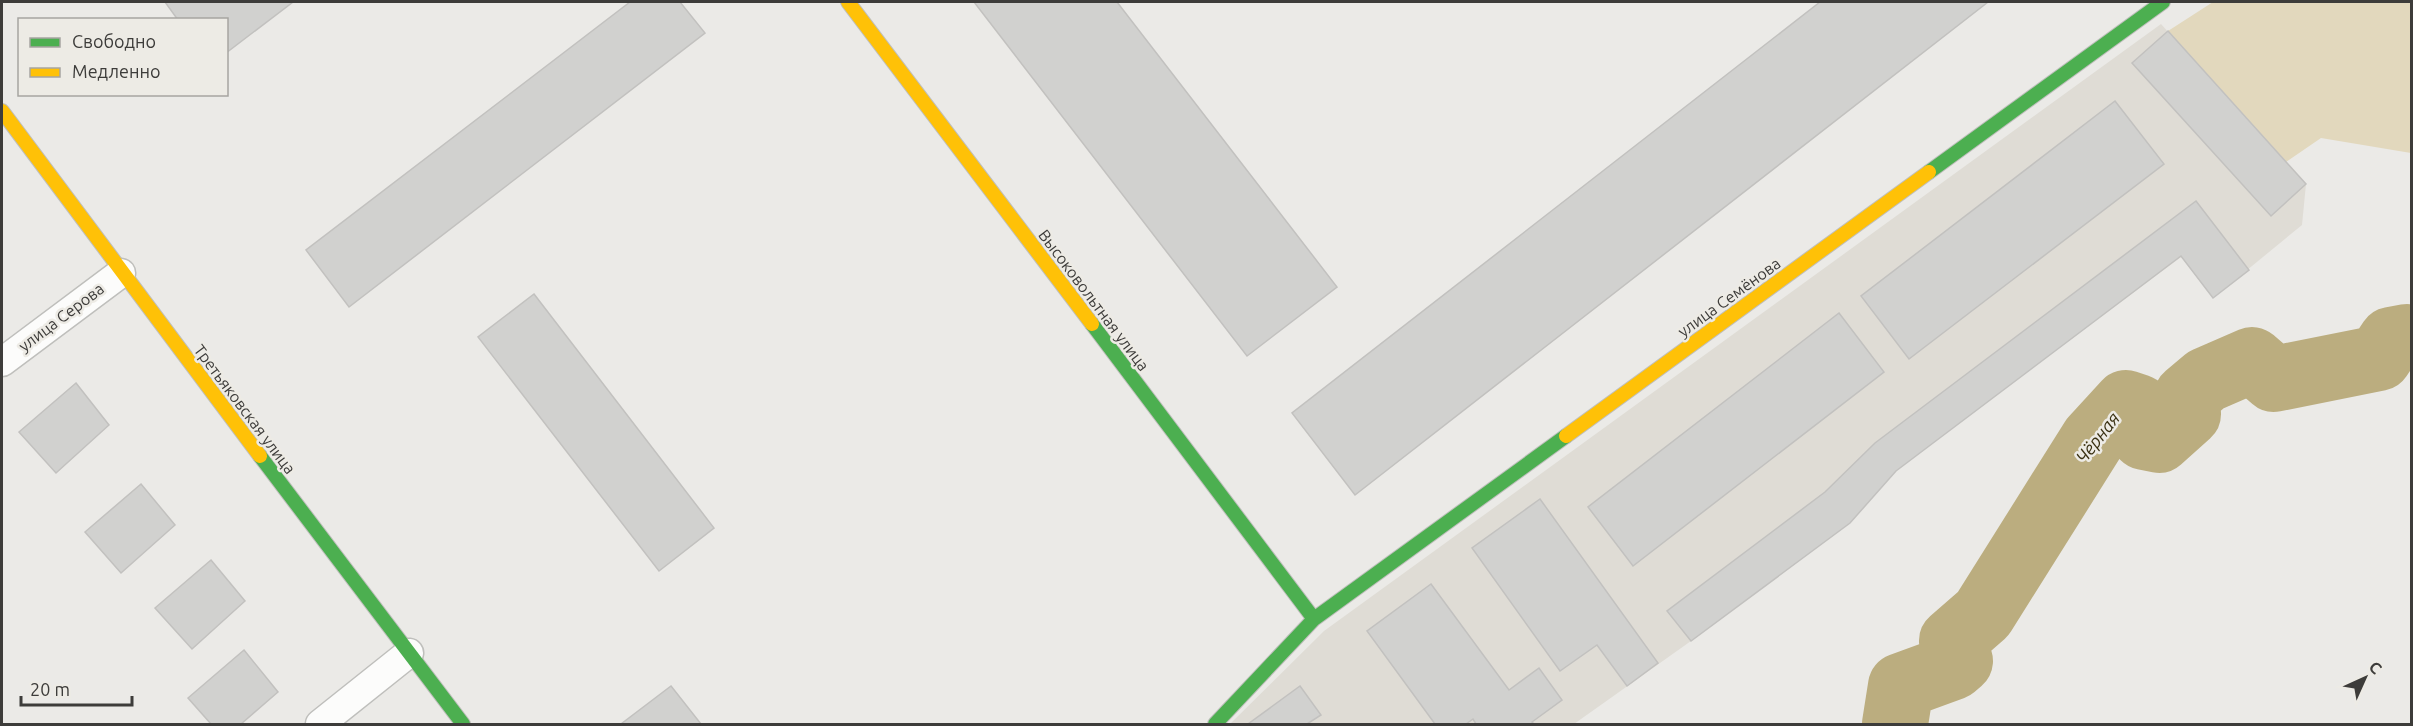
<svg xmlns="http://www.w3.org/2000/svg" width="2413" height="726" viewBox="0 0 2413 726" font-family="Ubuntu,sans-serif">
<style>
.built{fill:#dfdcd5}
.green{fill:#e2d8bd}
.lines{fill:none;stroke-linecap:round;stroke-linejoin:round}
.river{stroke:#bbad7f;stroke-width:66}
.building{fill:#d1d1cf;stroke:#c2c1bf;stroke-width:1.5}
.street-casing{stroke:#bfbfbc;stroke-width:31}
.fast-casing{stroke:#bfbfbc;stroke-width:16}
.slow-casing{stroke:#bfbfbc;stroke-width:16}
.street{stroke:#fcfcfb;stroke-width:28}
.fast{stroke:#4caf50;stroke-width:14}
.slow{stroke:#ffc107;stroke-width:14}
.labels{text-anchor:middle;stroke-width:5;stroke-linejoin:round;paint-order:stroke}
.street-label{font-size:16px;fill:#3d3c3a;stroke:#edebe5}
.water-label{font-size:18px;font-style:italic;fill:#3a3113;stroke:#edebe5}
</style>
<rect width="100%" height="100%" fill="#ebeae7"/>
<path class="built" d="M2161 24 2306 184 2302 225 2213 298 2181 257 1896 470 1691 641 1574 724H1230L1324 631Z"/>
<path class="green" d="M2213 2H2411V153L2321 138 2286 162 2168 31Z"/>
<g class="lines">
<path class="river" d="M1895 724 1901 686 1953 667 1960 661 1953 654 1952 641 1983 614 2093 439 2126 403 2138 407 2144 437 2159 440 2188 414 2187 396 2206 380 2252 360 2274 379 2379 358 2391 340 2407 337 2412 338"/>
</g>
<path class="building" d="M165 2H293L226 53V20H178Z
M630 2H680L705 33 349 307 306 250Z
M974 2H1117L1337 287 1247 356Z
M1820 2H1988L1355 495 1292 413Z
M2168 31 2306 184 2271 216 2132 63Z
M2115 101 2164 164 1909 359 1861 296Z
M2196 201 2249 270 2213 298 2181 256 1896 471 1850 523 1691 641 1667 611 1825 492 1875 443Z
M534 294 714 528 659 571 478 337Z
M1839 313 1884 372 1633 566 1588 507Z
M76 383 109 425 56 473 19 432Z
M141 484 175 525 121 573 85 532Z
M1540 499 1658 663 1627 686 1597 645 1560 671 1472 548Z
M211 560 245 601 192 649 155 608Z
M1431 584 1509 690 1539 668 1562 700 1532 722 1534 724H1476L1473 719 1466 724H1435L1367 631Z
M244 650 278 692 241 724H211L188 698Z
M671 686 701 724H621Z
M1300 686 1321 715 1307 724H1248Z"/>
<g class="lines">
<defs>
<path id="street" d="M2 362 121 273
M320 724 409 653"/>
<path id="fast" d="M1929 172 2163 2
M1092 324 1314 619
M260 456 463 724
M1215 724 1314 619 1566 436"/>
<path id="slow" d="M848 2 1092 324
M2 111 260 456
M1566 436 1929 172"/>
</defs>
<use href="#street" class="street-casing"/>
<use href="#fast" class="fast-casing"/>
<use href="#slow" class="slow-casing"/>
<use href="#street" class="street"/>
<use href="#fast" class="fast"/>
<use href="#slow" class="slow"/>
</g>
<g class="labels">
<g class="street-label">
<text transform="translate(1729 297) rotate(-36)" y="6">улица Семёнова</text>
<text transform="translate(1094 300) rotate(53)" y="6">Высоковольтная улица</text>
<text transform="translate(61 317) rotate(-37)" y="6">улица Серова</text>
<text transform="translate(245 409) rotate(53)" y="6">Третьяковская улица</text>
</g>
<g class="water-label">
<text transform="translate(2098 438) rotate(-52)" y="6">Чёрная</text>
</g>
</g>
<rect width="2413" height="726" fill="none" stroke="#3d3c3a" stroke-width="6"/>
<rect x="18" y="18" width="210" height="78" fill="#edebe5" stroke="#a7a5a1" stroke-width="1.5"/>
<rect x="30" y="38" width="30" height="9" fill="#4caf50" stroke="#a7a5a1" stroke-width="1.5"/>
<text x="72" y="48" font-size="18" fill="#3d3c3a">Свободно</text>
<rect x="30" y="68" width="30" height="9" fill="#ffc107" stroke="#a7a5a1" stroke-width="1.5"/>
<text x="72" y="78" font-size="18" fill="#3d3c3a">Медленно</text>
<g transform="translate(2365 678) rotate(45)" stroke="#edebe5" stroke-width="4.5" paint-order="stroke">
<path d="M0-4.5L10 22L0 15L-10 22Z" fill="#3d3c3a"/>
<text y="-9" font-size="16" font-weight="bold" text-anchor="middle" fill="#3d3c3a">С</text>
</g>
<path d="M21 696v9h111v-9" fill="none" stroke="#3d3c3a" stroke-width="3"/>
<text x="30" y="696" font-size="18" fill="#3d3c3a" stroke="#edebe5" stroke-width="4.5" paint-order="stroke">20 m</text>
</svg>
